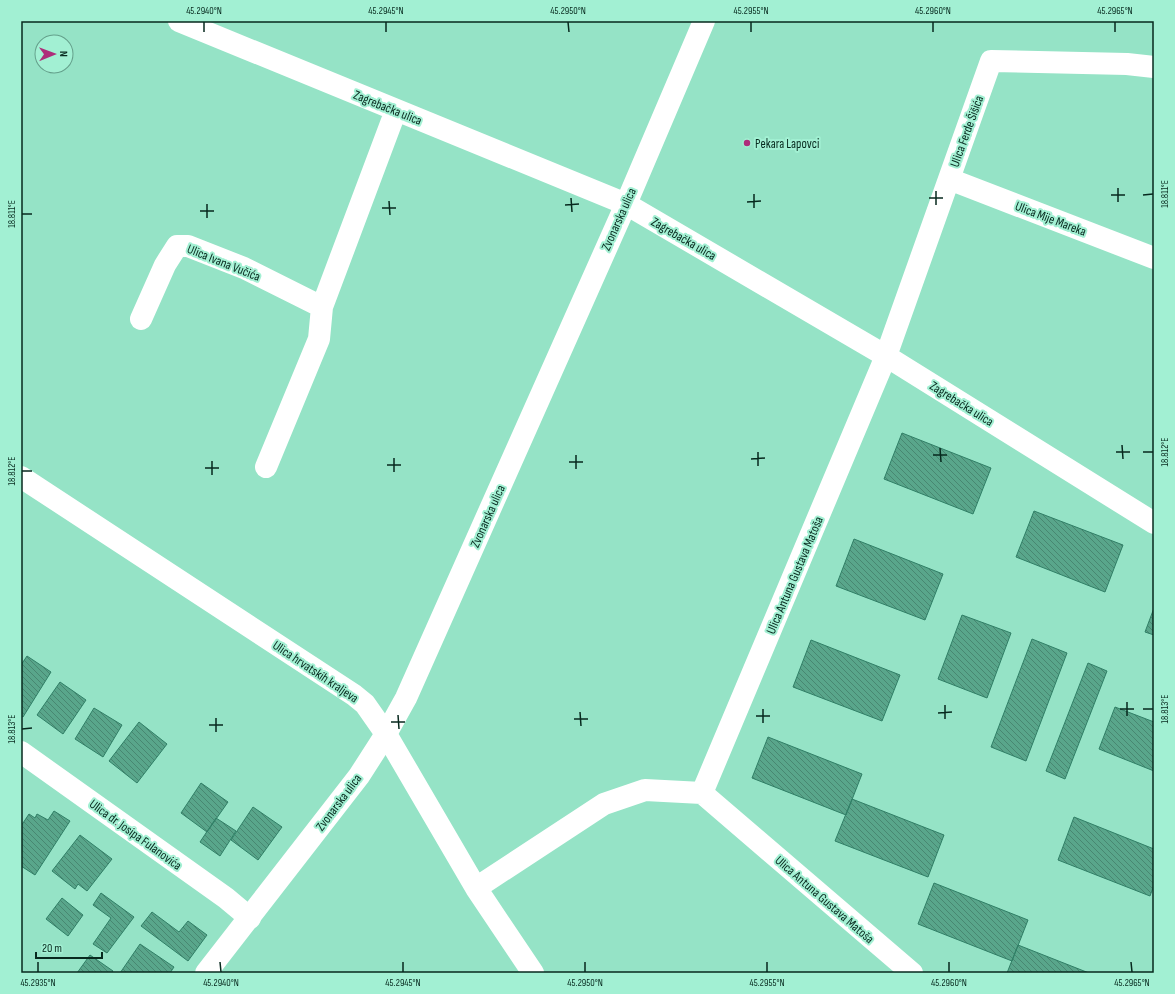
<svg xmlns="http://www.w3.org/2000/svg" width="1175" height="994" viewBox="0 0 1175 994" font-family="'Sofia Sans Condensed',sans-serif">
<style>
.building{fill:url(#building-back-hatch);stroke:#307f66}
.lines{fill:none;stroke-linecap:round;stroke-linejoin:round}
.minor{stroke:#fff;stroke-width:22}
.major{stroke:#fff;stroke-width:22}
.ticks{fill:none;stroke:#07291e;stroke-width:1.5}
.poi-dot{fill:#ae2d7a;stroke:#a2f0d3;stroke-width:1.5}
.labels{text-anchor:middle;stroke-width:4;stroke-linejoin:round;paint-order:stroke}
.street-label{font-size:13px;fill:#07291e;stroke:#a2f0d3}
.poi-label{font-size:13px;fill:#07291e;stroke:#a2f0d3;text-anchor:start}
.neatline{fill:none;stroke:#07291e;stroke-width:1.5}
.ticks-label{font-size:10px;text-anchor:middle;fill:#07291e}
</style>
<defs>
<pattern id="building-back-hatch" width="6" height="6" patternUnits="userSpaceOnUse"><rect width="6" height="6" fill="#59a68b"/><path d="M-1 5l2 2M0 0l6 6M5-1l2 2" fill="none" stroke="#488771"/></pattern>
</defs>
<rect width="100%" height="100%" fill="#95e3c6"/>
<path class="building" d="M902 433 991 468 973 514 884 479Z
M1034 511 1123 545 1105 592 1016 557Z
M854 539 943 574 925 620 836 586Z
M1154 608V635L1145 632Z
M962 615 1011 633 987 698 938 679Z
M1032 639 1067 653 1026 761 991 747Z
M811 640 900 675 882 721 793 687Z
M27 656 51 672 23 717 21 716V665Z
M1088 663 1107 671 1065 779 1046 771Z
M60 682 86 700 63 734 37 715Z
M1115 707 1154 722V771L1099 749Z
M94 708 122 725 103 757 75 739Z
M139 722 167 744 137 783 109 761Z
M768 737 862 774 846 815 752 778Z
M201 783 228 802 207 832 181 813Z
M852 799 944 835 928 877 835 841Z
M253 807 282 827 258 860 231 840Z
M54 811 70 821 35 875 21 866V826L29 814 35 818 37 814 48 820Z
M1074 817 1154 849V885L1150 896 1058 860Z
M216 818 236 831 220 856 200 842Z
M80 835 112 859 87 891 78 884 75 889 52 871Z
M934 883 1028 920 1012 961 918 924Z
M101 893 134 917 107 953 93 944 111 918 93 905Z
M62 898 83 915 68 936 46 919Z
M152 912 179 932 188 921 207 935 188 961 141 926Z
M140 944 174 967 170 973H120Z
M1018 945 1089 973H1007Z
M90 955 113 971 112 973H77Z"/>
<g class="lines">
<path class="minor" d="M179 21 626 204 886 356 1154 523
M949 179 1154 258
M141 319 165 265 177 246H188L244 268 322 307
M266 467 319 339 322 307 396 110
M21 477 354 695 365 704 386 734 476 888 533 973
M21 752 226 898 250 918
M702 793 886 356 991 61 1127 64 1154 67
M476 888 604 804 645 790 702 793 912 973"/>
<path class="major" d="M206 973 359 776 386 734 406 698 626 204 704 21"/>
</g>
<path class="ticks" d="M204 22V32M386 22V32M568 22 569 32M751 22V32M933 22V32M1115 22V32M1118 188V202M936 191V205M754 194V208M1111 195H1125M1143 195 1153 194M571 198 572 212M929 198H943M389 201 390 215M747 202 761 201M207 204V218M565 205 579 204M382 208H396M200 211H214M22 214H32M1122 445 1123 459M940 448 941 462M758 452V466M1116 452H1130M1143 452H1153M576 455V469M933 455H947M394 458V472M751 459 765 458M212 461V475M569 462H583M387 465H401M205 468H219M22 471H32M1127 702V716M945 705V719M763 709V723M1120 709H1134M1143 709H1153M580 712 581 726M938 713 952 712M398 715 399 729M756 716H770M216 718V732M574 719H588M391 722H405M209 725H223M22 729 32 728M38 962V972M220 962 221 972M403 962V972M585 962V972M767 962V972M949 962V972M1131 962 1132 972"/>
<circle class="poi-dot" cx="747" cy="143" r="4"/>
<g class="labels">
<g class="street-label">
<text transform="translate(388 107) rotate(22)" y="5">Zagrebačka ulica</text>
<text transform="translate(966 131) rotate(-70)" y="5">Ulica Ferde Šišića</text>
<text transform="translate(1051 218) rotate(21)" y="5">Ulica Mije Mareka</text>
<text transform="translate(618 219) rotate(-66)" y="5">Zvonarska ulica</text>
<text transform="translate(684 238) rotate(30)" y="5">Zagrebačka ulica</text>
<text transform="translate(224 262) rotate(22)" y="5">Ulica Ivana Vučića</text>
<text transform="translate(962 403) rotate(32)" y="5">Zagrebačka ulica</text>
<text transform="translate(487 516) rotate(-66)" y="5">Zvonarska ulica</text>
<text transform="translate(794 575) rotate(-67)" y="5">Ulica Antuna Gustava Matoša</text>
<text transform="translate(316 671) rotate(34)" y="5">Ulica hrvatskih kraljeva</text>
<text transform="translate(338 802) rotate(-53)" y="5">Zvonarska ulica</text>
<text transform="translate(136 834) rotate(36)" y="5">Ulica dr. Josipa Fulanovića</text>
<text transform="translate(825 899) rotate(41)" y="5">Ulica Antuna Gustava Matoša</text>
</g>
<g class="poi-label">
<text x="755" y="148">Pekara Lapovci</text>
</g>
</g>
<rect width="1175" height="994" fill="none" stroke="#a2f0d3" stroke-width="44"/>
<g transform="translate(54 54) rotate(89)"><circle r="19" fill="#a2f0d3" stroke="#64a08b"/>
<path d="M0-3L7 15L0 10L-7 15Z" fill="#ae2d7a"/>
<text y="-6" font-size="11" font-weight="bold" text-anchor="middle" fill="#07291e">N</text>
</g>
<path d="M36 952v6h66v-6" fill="none" stroke="#07291e" stroke-width="2"/>
<text x="42" y="952" font-size="12" fill="#07291e" stroke="#a2f0d3" stroke-width="3" paint-order="stroke">20 m</text>
<rect x="22" y="22" width="1131" height="950" class="neatline"/>
<g class="ticks-label">
<text x="204" y="14">45.2940°N</text>
<text x="386" y="14">45.2945°N</text>
<text x="568" y="14">45.2950°N</text>
<text x="751" y="14">45.2955°N</text>
<text x="933" y="14">45.2960°N</text>
<text x="1115" y="14">45.2965°N</text>
<text transform="translate(1164 194) rotate(-90)" y="4">18.811°E</text>
<text transform="translate(11 214) rotate(-90)" y="4">18.811°E</text>
<text transform="translate(1164 452) rotate(-90)" y="4">18.812°E</text>
<text transform="translate(11 471) rotate(-90)" y="4">18.812°E</text>
<text transform="translate(1164 709) rotate(-90)" y="4">18.813°E</text>
<text transform="translate(11 729) rotate(-90)" y="4">18.813°E</text>
<text x="38" y="986">45.2935°N</text>
<text x="221" y="986">45.2940°N</text>
<text x="403" y="986">45.2945°N</text>
<text x="585" y="986">45.2950°N</text>
<text x="767" y="986">45.2955°N</text>
<text x="949" y="986">45.2960°N</text>
<text x="1132" y="986">45.2965°N</text>
</g>
</svg>
